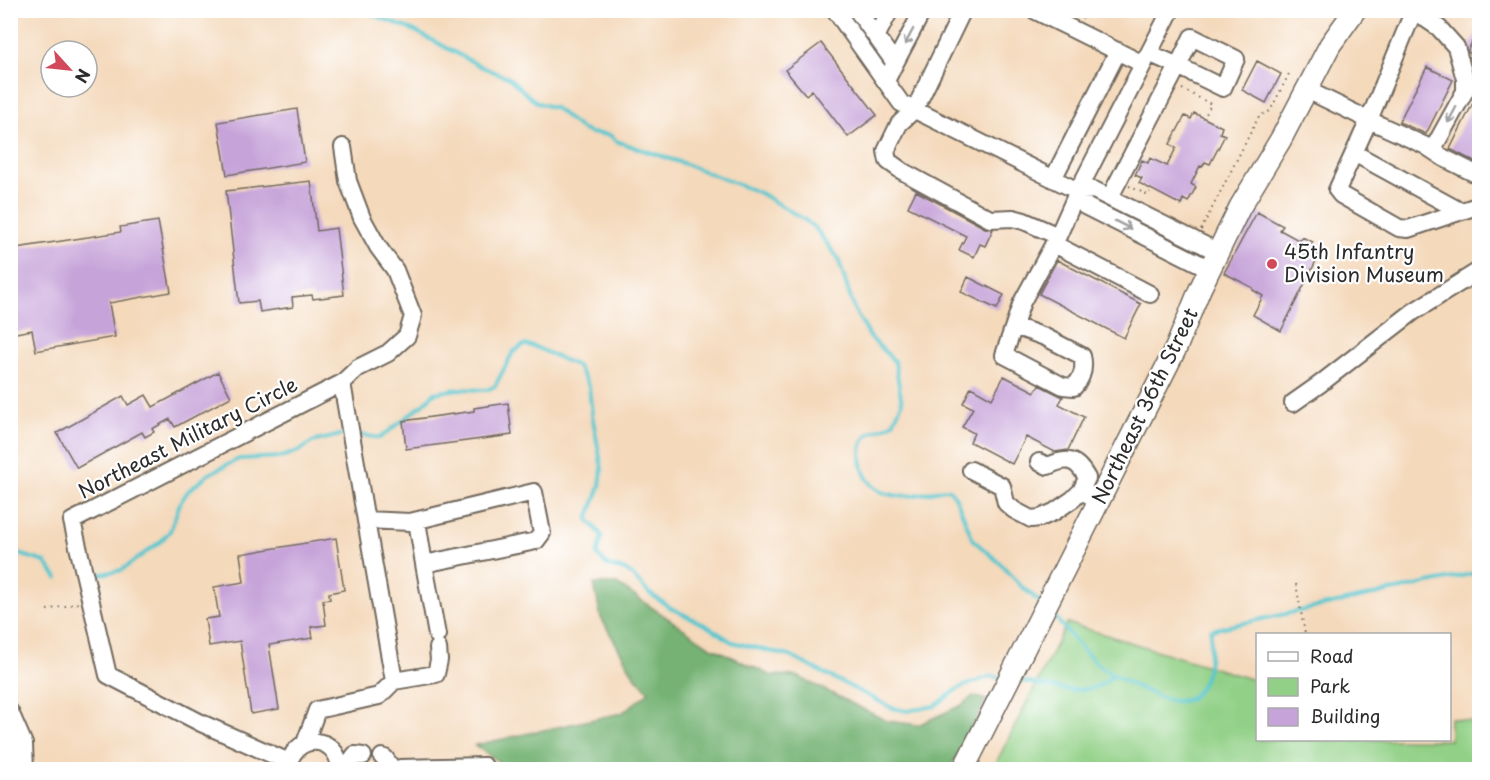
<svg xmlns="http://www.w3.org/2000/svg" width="1490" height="780" viewBox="0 0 1490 780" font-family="'Playpen Sans',sans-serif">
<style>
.green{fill:#91d086;stroke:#5e7e58;stroke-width:1.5}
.forest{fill:#74b273;stroke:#506e4f;stroke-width:1.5}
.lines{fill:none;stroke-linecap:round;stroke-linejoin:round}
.stream{stroke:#58c6ce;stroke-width:4}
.building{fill:#c6a3d9}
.minor-casing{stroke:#71685d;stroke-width:20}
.major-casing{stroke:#71685d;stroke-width:24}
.path{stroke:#71685d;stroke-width:2;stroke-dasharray:1.5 4.5;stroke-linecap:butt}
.minor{stroke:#fff;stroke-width:16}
.major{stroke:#fff;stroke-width:21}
.oneway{stroke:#a0a0a0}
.poi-dot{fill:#d1495b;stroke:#fff;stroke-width:2}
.labels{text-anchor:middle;stroke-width:4.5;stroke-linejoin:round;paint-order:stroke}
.poi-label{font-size:20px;fill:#2b2b2b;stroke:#fff;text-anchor:start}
.street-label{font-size:20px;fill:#2b2b2b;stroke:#fff}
</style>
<rect width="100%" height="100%" fill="#fff"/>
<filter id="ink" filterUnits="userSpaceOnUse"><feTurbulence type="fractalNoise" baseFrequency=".0167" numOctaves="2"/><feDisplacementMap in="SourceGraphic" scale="12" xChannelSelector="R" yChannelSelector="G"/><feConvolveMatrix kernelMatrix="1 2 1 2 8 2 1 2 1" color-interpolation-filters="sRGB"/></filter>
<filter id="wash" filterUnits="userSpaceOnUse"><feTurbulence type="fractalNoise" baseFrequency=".008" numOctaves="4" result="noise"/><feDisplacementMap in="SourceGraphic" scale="24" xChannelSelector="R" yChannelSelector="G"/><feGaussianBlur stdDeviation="1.35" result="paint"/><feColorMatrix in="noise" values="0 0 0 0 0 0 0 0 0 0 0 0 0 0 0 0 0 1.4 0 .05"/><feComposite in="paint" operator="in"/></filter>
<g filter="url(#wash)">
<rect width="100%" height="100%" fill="#f4d9bb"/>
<path class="green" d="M1067 623 1257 681 1258 740H1450V718L1479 723V769H993Z"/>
<path class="forest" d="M594 584H617L711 647 770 675 797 676 887 721 918 725 962 705 973 696 986 700 950 769H509L475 745 622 713 649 692 634 675 601 618Z"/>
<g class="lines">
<path class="stream" d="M360 10 413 30 482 67 509 78 531 98 538 103 555 108 581 129 590 133 610 135 616 141 688 165 760 193 805 220 815 228 838 258 854 309 870 337 895 362 902 403 893 423C886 429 875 429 868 435 859 443 861 455 862 465 868 495 895 499 921 494 931 493 939 489 949 489L956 498 973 540 1000 563 1022 587 1040 602
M355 434 380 438 426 402 434 393 458 389 487 390 495 386 513 352 524 345 533 346 577 366 589 386 592 414 602 469 600 486 588 519 602 536 597 555 608 566 625 570 632 575 649 593 671 608 707 626 732 642 790 656 892 708 907 711 935 706 959 688 991 676 1000 678
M10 551 45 562 57 578
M101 574 122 570 161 541 170 531 180 503 188 491 209 474 239 459 282 457 301 450 312 442 345 434
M1050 611C1063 626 1075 642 1089 656 1103 671 1121 679 1139 688 1147 691 1156 696 1164 699 1207 713 1211 659 1211 630L1480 572
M1016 680C1044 685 1092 702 1112 675"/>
</g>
<g id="blocks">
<path class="building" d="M1479 27V59L1469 53 1468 50Z
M821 43 877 115 848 137 812 90 806 95 785 70Z
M1257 61 1281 74 1266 103 1242 90Z
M1427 67 1453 80 1426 134 1399 122Z
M1479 91V164L1450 149Z
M297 109 305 162 227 175 218 122Z
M1194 113 1222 127 1220 133 1225 135 1210 164 1205 162 1202 167 1200 166 1191 184 1196 187 1188 202 1183 199 1181 205 1139 183 1142 178 1135 175 1142 160 1148 163 1150 158 1167 166 1176 148 1170 144 1185 116 1191 119Z
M311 181 317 231 336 228 344 295 313 299 312 295 292 297 293 307 260 312 258 301 239 303 226 191Z
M916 191 985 228 993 229 985 246 980 244 974 257 959 250 966 236 908 207Z
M1257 212 1283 226 1280 230 1300 241 1302 237 1313 242 1309 250 1319 255 1281 331 1253 315 1263 296 1253 290V288L1224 273Z
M158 221 171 292 109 303 115 337 36 351 32 330 10 334V249L121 232 120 227Z
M1057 260 1141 304 1124 338 1039 294Z
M968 277 1004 295 997 309 961 292Z
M218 372 231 397 175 427 170 419 152 429 154 432 145 437 142 432 77 468 57 433 123 396 128 405 146 395 153 407Z
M1004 376 1035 392 1039 385 1063 397 1059 404 1084 417 1068 450 1055 452 1026 437 1012 464 970 442 974 433 962 427 973 408 963 403 971 387 992 399Z
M508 403 512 435 406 449 403 421 474 411V408Z
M336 538 344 590 329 593 330 599 323 600 326 625 311 627 313 638 269 645 279 709 251 714 240 641 209 646 205 619 219 617 214 587 244 582 240 554Z"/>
</g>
</g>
<g filter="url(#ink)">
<use href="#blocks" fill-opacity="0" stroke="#71685d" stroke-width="1.5"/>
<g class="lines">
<defs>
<path id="minor" d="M835 10 901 103 1078 191 1094 190 1218 252
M857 10 895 63 886 81
M963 10 915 109 899 124 886 151 888 161 902 171 990 219 1013 218 1024 221 1058 236
M1034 10 1143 64
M1414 10 1369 120 1337 190 1341 195 1399 228 1408 229 1480 205
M1414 11 1439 28 1456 47 1465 79V91L1433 149
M876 37 890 10
M1192 37 1236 59 1223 88 1178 66Z
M895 63 923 10
M1307 90 1369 120 1426 146 1444 158 1480 176
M1354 153 1460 211
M1053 179 1118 51
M1078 191 1085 206 1210 269
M1110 197 1178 66 1149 53
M1054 244 1150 294
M1014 326 1045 337 1082 356C1085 368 1083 377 1074 387L1063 386 1004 355 1022 302 1058 236 1078 191 1171 10
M342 383 394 681
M1293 403 1320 384 1413 312 1480 270
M1039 462 1048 466C1067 457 1076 458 1087 478L1081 491
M971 470 1002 486 1006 503 1014 510 1031 519 1040 518 1054 512 1073 499 1081 491 1099 500
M366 520 410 522 534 492 542 533 536 541 424 564 417 521
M424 564 437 635
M10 712 24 744 25 770
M305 743 317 710 379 696 394 681 436 674 439 660 438 648
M382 757 385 758 393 770
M289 762 201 723 108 675 72 521 342 383 358 368 388 353 407 336 413 316 395 270 378 247 362 218 348 181 343 147
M288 770C291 732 339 733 340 770
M344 770 355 755 363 756
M400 770V768L484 766 486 770"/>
<path id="major" d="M963 770 1176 348 1200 289 1240 207 1281 139 1330 45 1355 10"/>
</defs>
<use href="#minor" class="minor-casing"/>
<use href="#major" class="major-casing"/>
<path class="path" d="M1082 19 1086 10
M1182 89 1211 104 1206 114
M1129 186 1148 195 1150 192
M1201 230 1259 116 1270 111 1291 70
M1296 584 1305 634
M47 610 79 603"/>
<use href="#minor" class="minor"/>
<use href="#major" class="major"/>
</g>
<defs><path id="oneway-shaft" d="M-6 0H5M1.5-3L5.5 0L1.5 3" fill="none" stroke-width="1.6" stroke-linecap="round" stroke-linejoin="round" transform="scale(1.5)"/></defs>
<g class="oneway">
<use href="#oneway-shaft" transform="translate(909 37) rotate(118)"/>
<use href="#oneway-shaft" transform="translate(1452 115) rotate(118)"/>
<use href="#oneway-shaft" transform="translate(1123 225) rotate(27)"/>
</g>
</g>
<circle class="poi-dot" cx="1272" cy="264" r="6"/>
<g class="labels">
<g class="poi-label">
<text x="1284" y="259">45th Infantry<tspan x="1284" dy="23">Division Museum</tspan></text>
</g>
<g class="street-label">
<text transform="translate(1145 406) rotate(-64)" y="7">Northeast 36th Street</text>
<text transform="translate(188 438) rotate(-27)" y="7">Northeast Military Circle</text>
</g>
</g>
<rect width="1490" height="780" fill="none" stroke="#fff" stroke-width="36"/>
<rect x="1256" y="633" width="195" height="108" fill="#ffffff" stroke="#aaaaaa" stroke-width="1.5"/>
<rect x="1268" y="652" width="30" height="9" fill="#ffffff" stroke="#aaaaaa" stroke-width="1.5"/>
<text x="1310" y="663" font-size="18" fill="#2b2b2b">Road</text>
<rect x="1268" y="678" width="30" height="18" fill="#91d086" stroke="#aaaaaa" stroke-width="1.5"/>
<text x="1310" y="693" font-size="18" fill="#2b2b2b">Park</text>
<rect x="1268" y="708" width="30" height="18" fill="#c6a3d9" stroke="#aaaaaa" stroke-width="1.5"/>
<text x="1310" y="723" font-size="18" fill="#2b2b2b">Building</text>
<g transform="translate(69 69) rotate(117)"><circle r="28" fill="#ffffff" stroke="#aaaaaa" stroke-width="1.5"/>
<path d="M0-4.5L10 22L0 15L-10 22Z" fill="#d1495b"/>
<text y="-9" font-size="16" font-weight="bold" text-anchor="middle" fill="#2b2b2b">N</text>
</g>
</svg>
